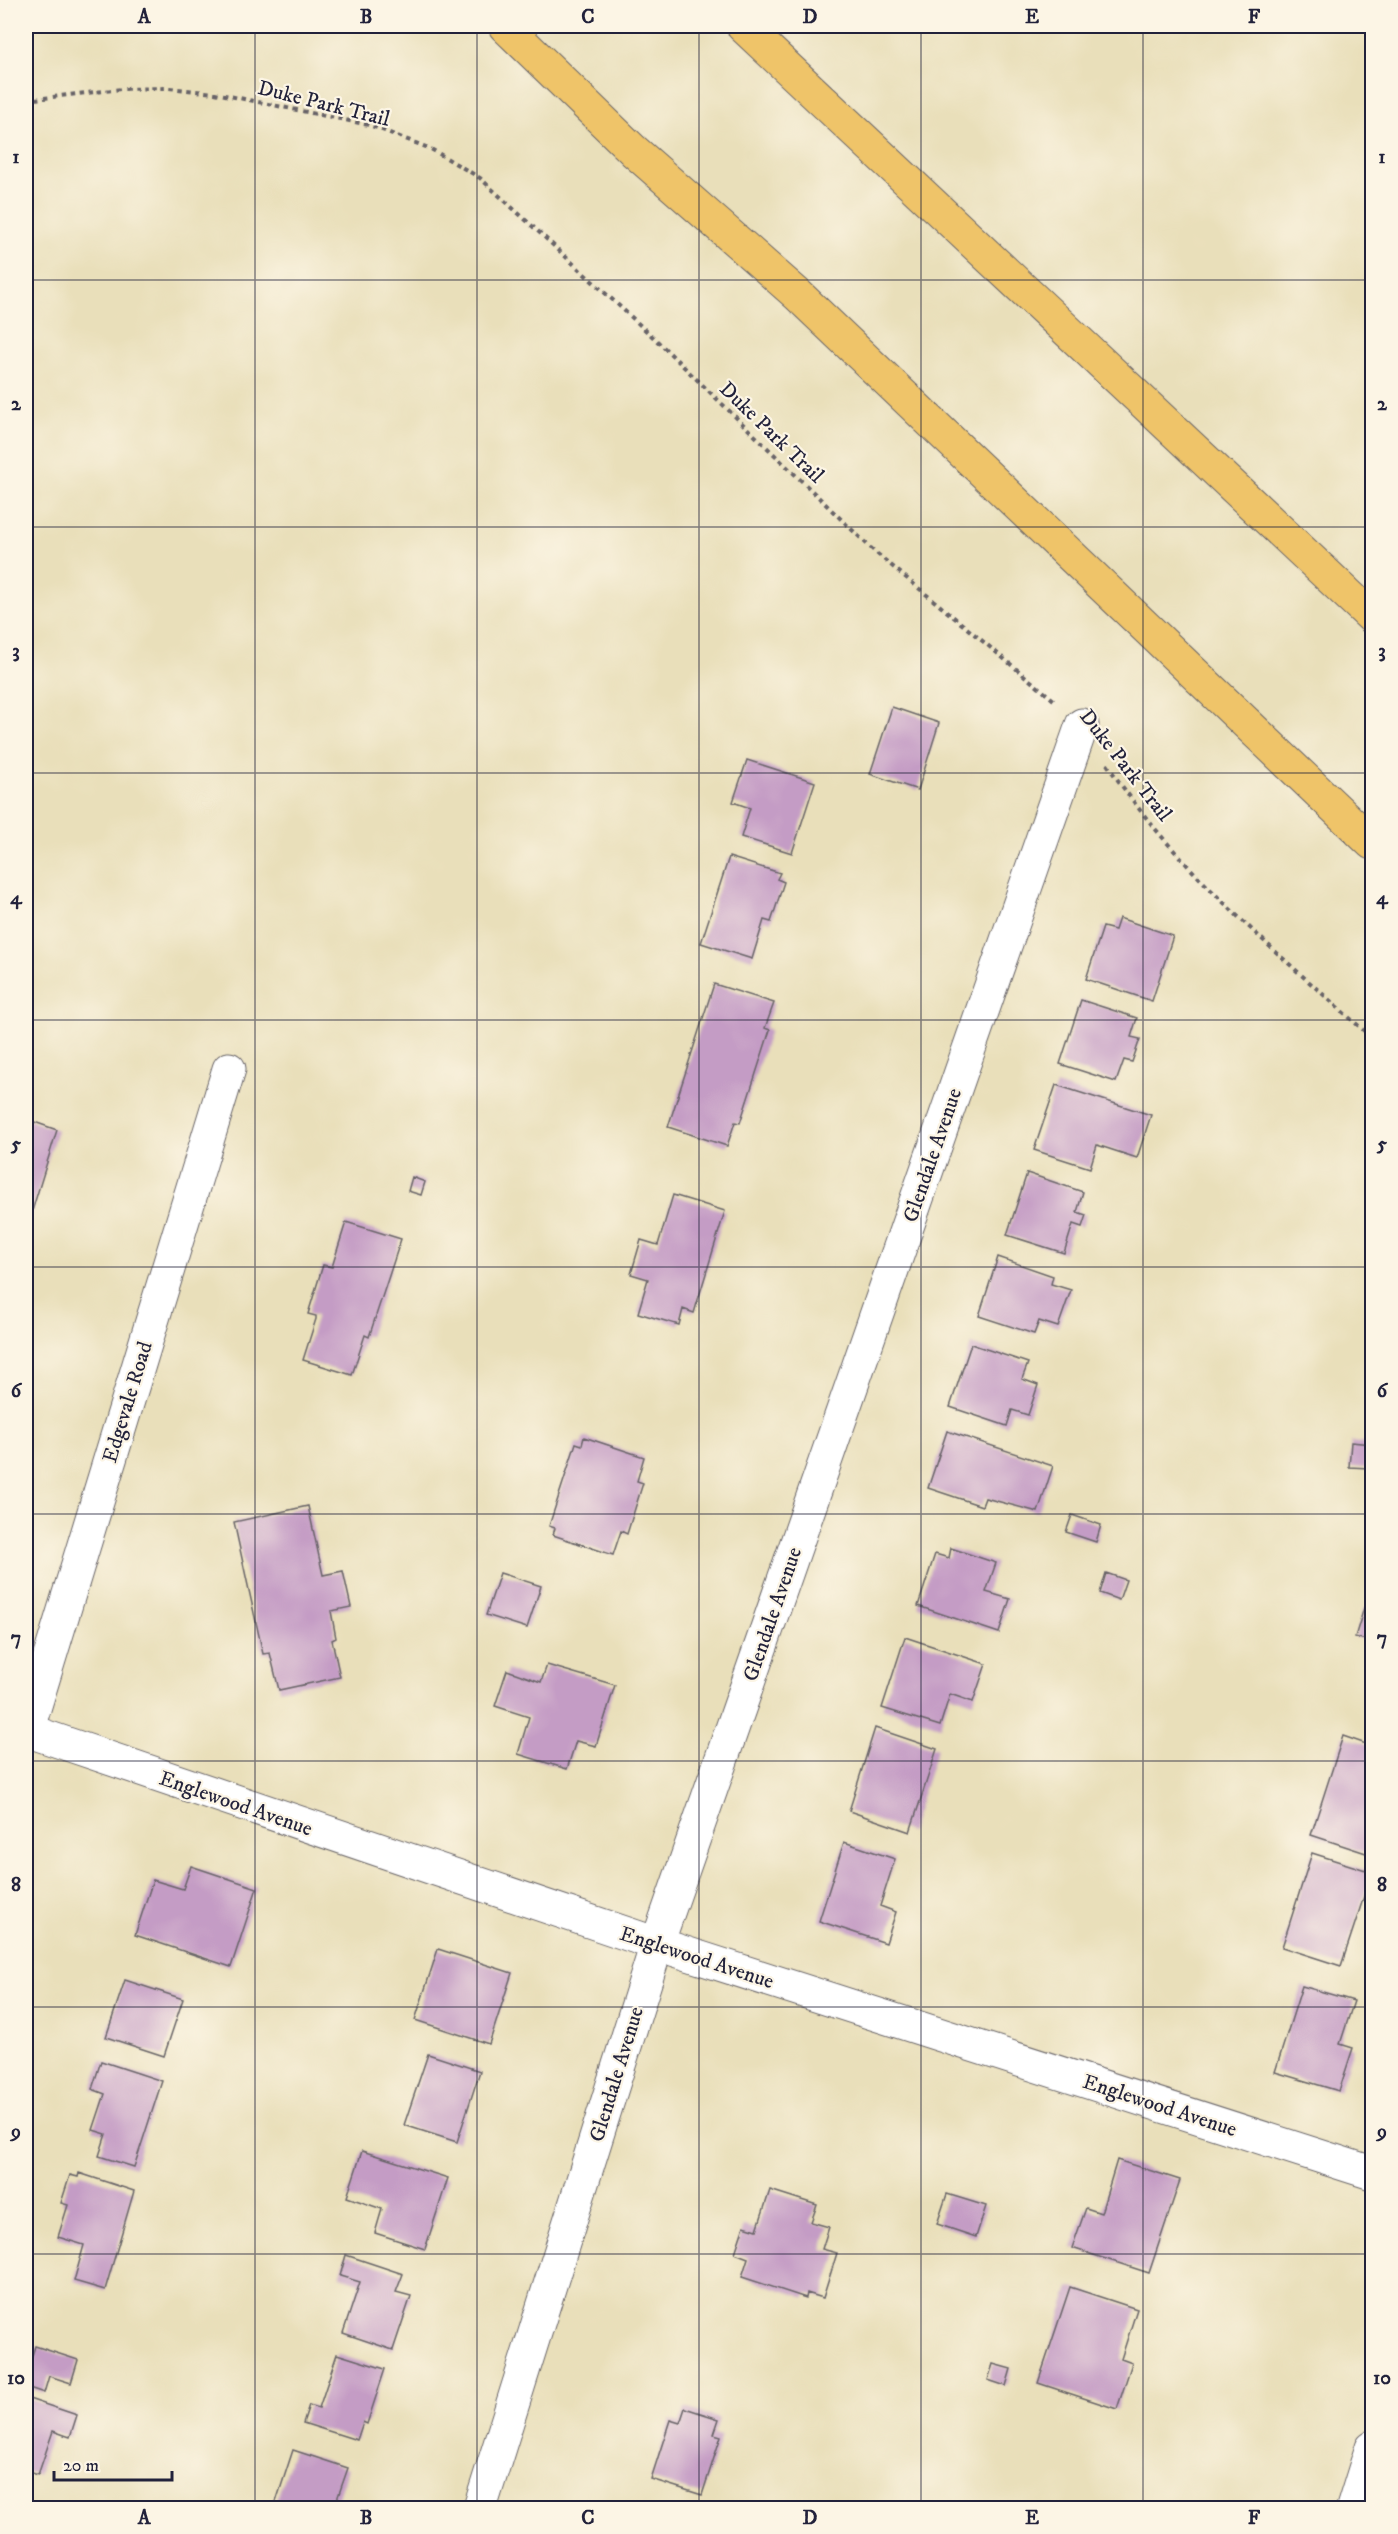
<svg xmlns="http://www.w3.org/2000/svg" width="1398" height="2534" viewBox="0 0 1398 2534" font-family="'IM FELL DW Pica',serif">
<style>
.building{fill:#c49cc5}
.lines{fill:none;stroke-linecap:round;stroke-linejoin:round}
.minor-casing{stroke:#686467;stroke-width:35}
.motorway-casing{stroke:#686467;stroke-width:35}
.path{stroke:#686467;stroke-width:4;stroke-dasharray:4.5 4.5;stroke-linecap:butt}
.minor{stroke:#fff;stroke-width:33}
.motorway{stroke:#efc469;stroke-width:33}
.grid{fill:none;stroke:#22223b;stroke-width:1.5;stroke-opacity:0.55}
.labels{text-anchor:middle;stroke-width:4.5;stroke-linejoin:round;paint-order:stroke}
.street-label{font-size:21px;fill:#22223b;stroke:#fcf5e5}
.neatline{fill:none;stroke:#22223b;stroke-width:2}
.grid-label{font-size:20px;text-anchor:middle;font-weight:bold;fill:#22223b}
</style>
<rect width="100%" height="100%" fill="#fcf5e5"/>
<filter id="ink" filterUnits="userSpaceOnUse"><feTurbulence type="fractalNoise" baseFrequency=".0167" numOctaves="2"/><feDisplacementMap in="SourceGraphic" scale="12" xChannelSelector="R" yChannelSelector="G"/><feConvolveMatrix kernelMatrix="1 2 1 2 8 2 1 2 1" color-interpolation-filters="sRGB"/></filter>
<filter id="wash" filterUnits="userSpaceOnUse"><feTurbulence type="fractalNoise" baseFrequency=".008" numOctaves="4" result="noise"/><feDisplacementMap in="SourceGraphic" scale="24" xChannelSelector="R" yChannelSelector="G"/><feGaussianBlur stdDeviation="1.35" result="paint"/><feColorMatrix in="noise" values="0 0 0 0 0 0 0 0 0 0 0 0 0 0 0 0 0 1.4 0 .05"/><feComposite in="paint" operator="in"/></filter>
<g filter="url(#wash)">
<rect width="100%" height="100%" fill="#e9dfba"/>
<g id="blocks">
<path class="building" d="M892 707 939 723 918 790 870 774Z
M747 760 815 782 792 853 741 837 750 808 733 802Z
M729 857 780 873 777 879 784 882 771 922 764 920 752 959 701 943Z
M1119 918 1173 936 1152 1001 1086 979 1103 927 1115 930Z
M714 984 774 1003 765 1028 770 1030 740 1123 735 1122 727 1146 668 1127Z
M1081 1000 1137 1018 1131 1037 1140 1039 1132 1062 1124 1060 1116 1082 1060 1064Z
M1056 1085 1151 1115 1137 1158 1097 1145 1090 1168 1034 1150Z
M26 1119 57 1130 28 1224 26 1223Z
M1027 1173 1083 1192 1077 1212 1086 1215 1082 1227 1073 1224 1064 1253 1007 1235Z
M412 1177 425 1182 421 1195 408 1191Z
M673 1195 725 1211 694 1313 683 1309 679 1325 638 1313 648 1279 631 1274 641 1240 658 1245Z
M346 1222 401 1239 369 1337 365 1335 352 1375 303 1360 316 1319V1316L308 1314 323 1265 332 1267Z
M998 1257 1053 1276 1051 1284 1071 1290 1058 1327 1039 1321 1034 1334 979 1316Z
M971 1344 1028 1363 1022 1379 1038 1385 1028 1415 1012 1410 1007 1426 950 1407Z
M947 1431 1053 1466 1038 1512 985 1498 982 1506 928 1488Z
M584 1437 644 1457 637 1481 643 1483 627 1534 621 1531 613 1555 553 1535 555 1528 549 1526 576 1443 582 1445Z
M1351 1442 1371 1444 1369 1468 1349 1467Z
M308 1506 323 1575 343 1571 351 1607 331 1611 336 1638 332 1640 340 1677 279 1690 270 1653 263 1654 234 1522Z
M1072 1515 1101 1525 1096 1542 1066 1532Z
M951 1548 996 1563 986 1592 1010 1599 999 1633 918 1606 935 1554 949 1558Z
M500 1573 541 1586 527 1628 486 1615Z
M1106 1573 1126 1580 1119 1600 1100 1593Z
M1364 1608 1372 1610V1642L1355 1637Z
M905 1637 986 1664 973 1702 950 1694 940 1726 882 1708Z
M547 1665 615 1685 596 1746 576 1741 567 1769 518 1754 529 1717 495 1706 507 1670 541 1682Z
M1372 1689V1705L1367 1703Z
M875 1728 937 1749 910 1832 849 1811Z
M1343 1736 1372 1746V1845L1369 1854 1311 1835Z
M844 1842 895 1859 880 1906 896 1912 886 1943 819 1921Z
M1312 1853 1372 1872 1341 1966 1282 1947Z
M191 1866 257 1888 231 1967 135 1935 153 1880 183 1889Z
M438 1949 512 1973 489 2044 415 2020Z
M125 1980 183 1999 164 2056 106 2037Z
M1302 1986 1354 2001 1340 2044 1353 2048 1339 2091 1275 2072Z
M428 2054 480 2071 457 2142 404 2125Z
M101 2061 162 2081 134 2167 99 2156 106 2134 93 2130 105 2094 92 2089Z
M362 2151 448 2178 425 2249 375 2233 382 2209 347 2197Z
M1117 2160 1180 2180 1149 2273 1072 2248 1086 2208 1101 2213Z
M79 2173 134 2191 105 2290 74 2281 84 2245 58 2237 68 2205 61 2203 70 2175 78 2177Z
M770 2190 817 2205 811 2222 829 2227 822 2249 837 2253 823 2298 807 2293 806 2298 742 2277 748 2258 735 2253 744 2226 757 2230Z
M947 2194 986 2206 976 2237 937 2224Z
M346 2255 403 2274 396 2292 411 2296 393 2350 343 2333 360 2282 340 2276Z
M1070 2287 1137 2309 1121 2359 1132 2363 1117 2409 1038 2383Z
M35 2346 78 2360 71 2383 49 2376 44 2393 26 2387V2375Z
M337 2354 385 2369 367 2424 363 2422 357 2440 303 2423 309 2405 319 2408Z
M993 2364 1011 2369 1006 2386 988 2380Z
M26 2398 77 2415 70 2437 53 2431 38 2475 26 2471Z
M685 2408 719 2419 714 2434 721 2436 702 2495 651 2479 670 2420 680 2423Z
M293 2450 348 2468 334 2508H274Z"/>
</g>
</g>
<g filter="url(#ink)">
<use href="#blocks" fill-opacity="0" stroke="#686467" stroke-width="1.5"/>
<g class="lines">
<defs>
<path id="minor" d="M26 1730 657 1944 1372 2173
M26 1735 229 1069
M480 2508 657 1944 1082 725
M1353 2508 1372 2447"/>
<path id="motorway" d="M505 26 634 151 798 295 1372 843
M743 26 1372 617"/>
</defs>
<use href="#minor" class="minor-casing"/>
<use href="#motorway" class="motorway-casing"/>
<path class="path" d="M26 100 121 89 169 88 215 93 369 125 431 149 480 178 653 337 875 552 1055 701
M1107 764C1177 871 1278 953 1372 1038"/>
<use href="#minor" class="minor"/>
<use href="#motorway" class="motorway"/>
</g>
</g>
<path class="grid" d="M255 26V2508M477 26V2508M699 26V2508M921 26V2508M1143 26V2508M26 280H1372M26 527H1372M26 773H1372M26 1020H1372M26 1267H1372M26 1514H1372M26 1761H1372M26 2007H1372M26 2254H1372"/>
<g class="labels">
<g class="street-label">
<text transform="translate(324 103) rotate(14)" y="7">Duke Park Trail</text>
<text transform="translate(772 432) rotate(44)" y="7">Duke Park Trail</text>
<text transform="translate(1126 765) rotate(52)" y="7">Duke Park Trail</text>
<text transform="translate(932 1155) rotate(-71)" y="7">Glendale Avenue</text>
<text transform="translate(127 1402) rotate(-73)" y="7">Edgevale Road</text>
<text transform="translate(772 1614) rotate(-71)" y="7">Glendale Avenue</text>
<text transform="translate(236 1803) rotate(19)" y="7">Englewood Avenue</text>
<text transform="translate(697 1957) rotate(18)" y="7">Englewood Avenue</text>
<text transform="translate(616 2074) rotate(-73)" y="7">Glendale Avenue</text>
<text transform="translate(1160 2105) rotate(18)" y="7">Englewood Avenue</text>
</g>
</g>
<rect width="1398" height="2534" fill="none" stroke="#fcf5e5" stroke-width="66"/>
<path d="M54 2471v9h118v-9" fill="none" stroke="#22223b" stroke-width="3"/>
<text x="63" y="2471" font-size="18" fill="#22223b" stroke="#fcf5e5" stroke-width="4.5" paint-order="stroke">20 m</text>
<rect x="33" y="33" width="1332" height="2468" class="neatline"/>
<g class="grid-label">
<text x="144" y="23">A</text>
<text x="366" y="23">B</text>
<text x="588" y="23">C</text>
<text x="810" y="23">D</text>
<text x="1032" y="23">E</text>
<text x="1254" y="23">F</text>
<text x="16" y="163">1</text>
<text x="1382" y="163">1</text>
<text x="16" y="410">2</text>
<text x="1382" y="410">2</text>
<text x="16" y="657">3</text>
<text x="1382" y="657">3</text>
<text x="16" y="904">4</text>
<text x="1382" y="904">4</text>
<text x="16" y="1150">5</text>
<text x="1382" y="1150">5</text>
<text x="16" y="1397">6</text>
<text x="1382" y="1397">6</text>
<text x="16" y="1644">7</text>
<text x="1382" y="1644">7</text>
<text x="16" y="1891">8</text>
<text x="1382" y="1891">8</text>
<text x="16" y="2138">9</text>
<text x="1382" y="2138">9</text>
<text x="16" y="2384">10</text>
<text x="1382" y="2384">10</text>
<text x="144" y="2524">A</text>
<text x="366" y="2524">B</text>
<text x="588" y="2524">C</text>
<text x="810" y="2524">D</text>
<text x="1032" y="2524">E</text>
<text x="1254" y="2524">F</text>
</g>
</svg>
